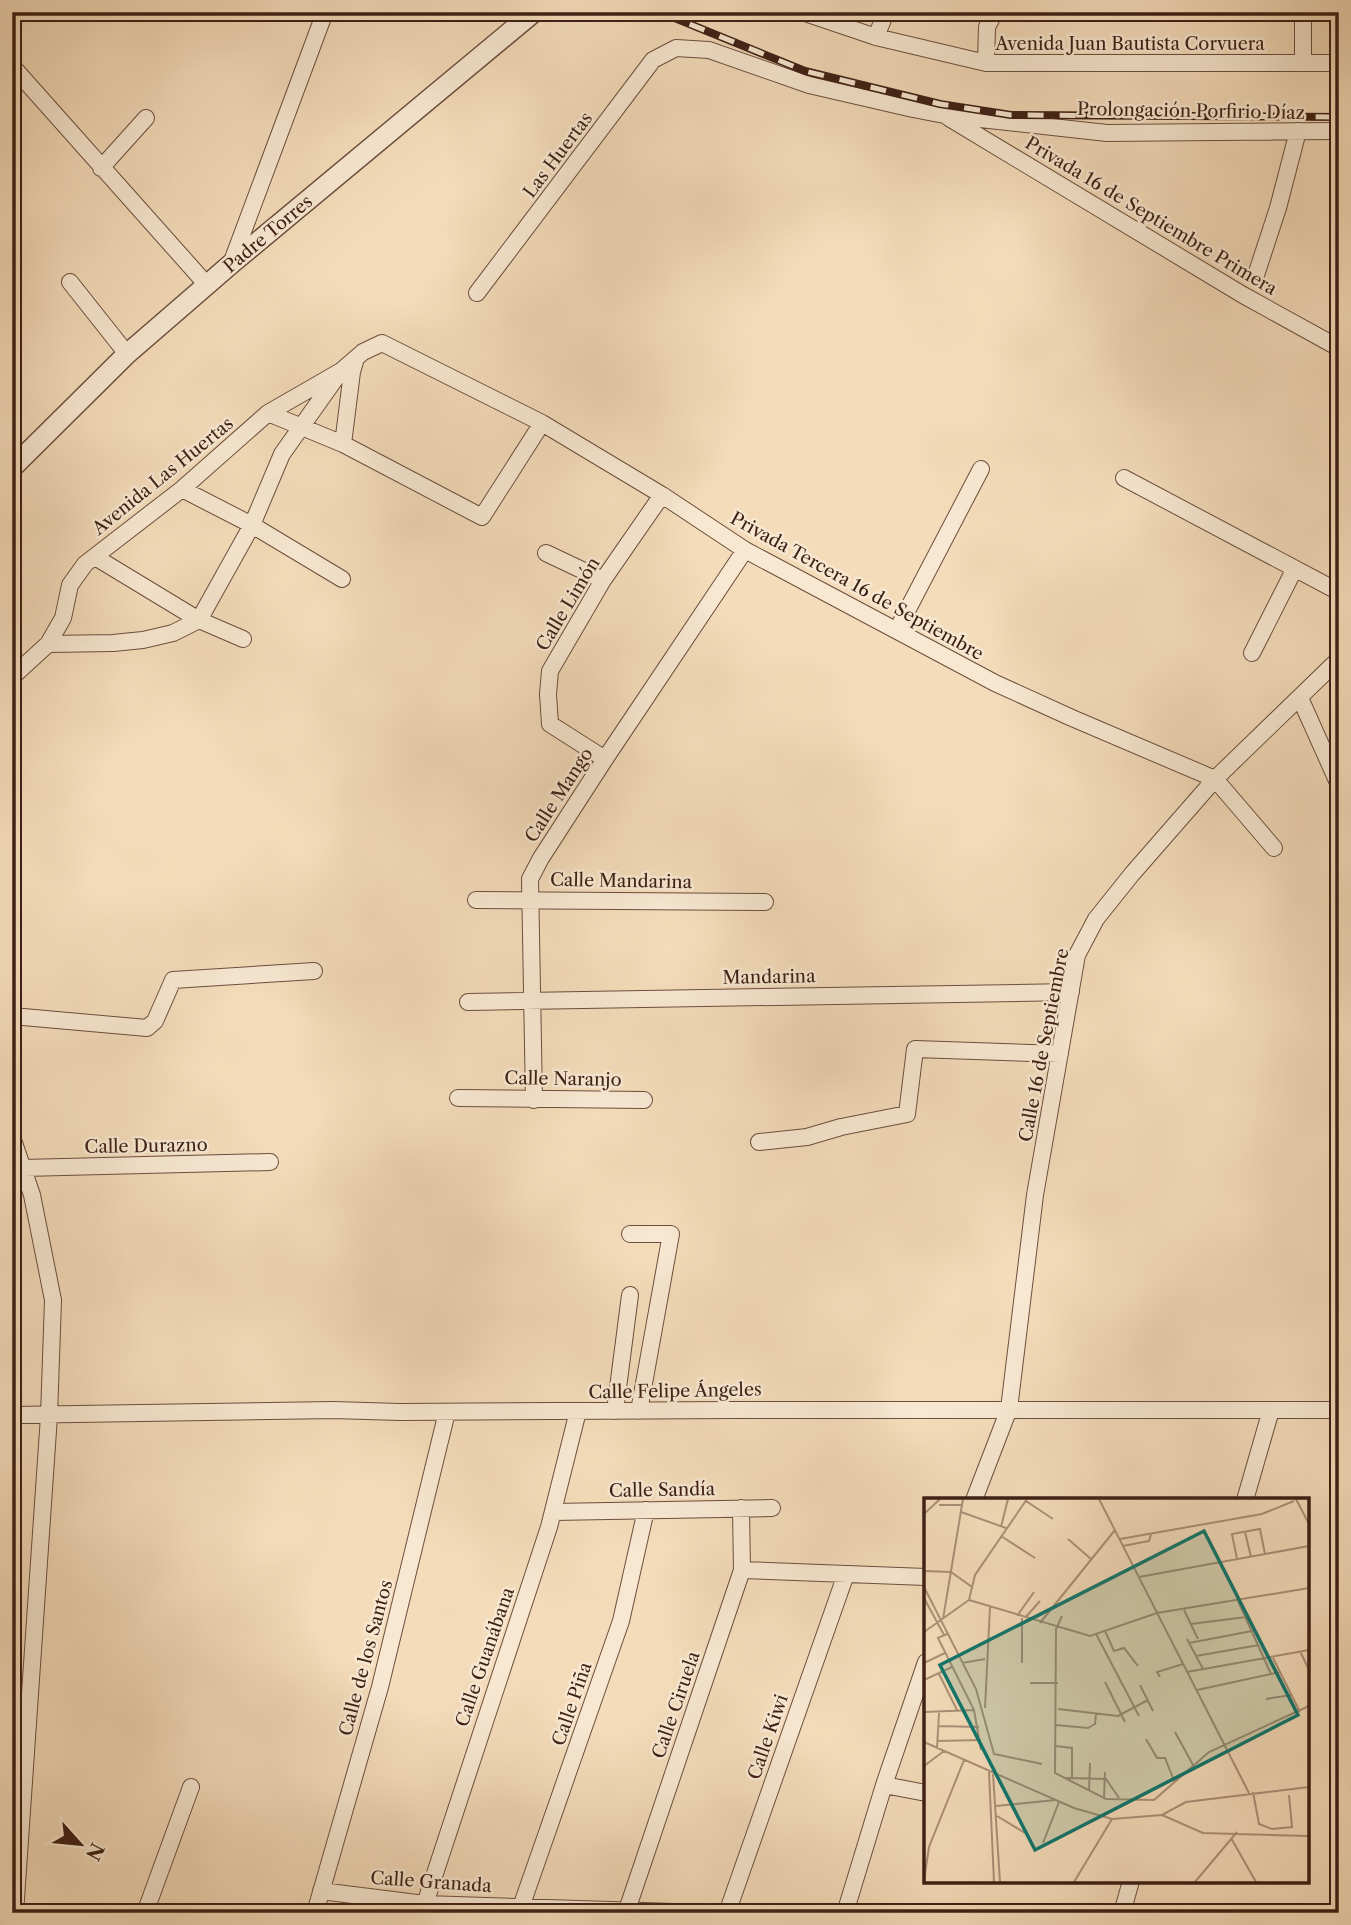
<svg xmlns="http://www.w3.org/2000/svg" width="1351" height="1925" viewBox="0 0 1351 1925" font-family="'Libre Caslon Text',serif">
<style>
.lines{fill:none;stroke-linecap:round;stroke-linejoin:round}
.minor-casing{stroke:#6b4e3e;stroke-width:18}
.tertiary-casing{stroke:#6b4e3e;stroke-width:22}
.minor{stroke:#f8e8d2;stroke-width:16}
.tertiary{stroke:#f8e8d2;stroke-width:19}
.rail-casing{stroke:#3d1f15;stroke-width:8}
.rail{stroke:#f8e8d2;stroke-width:5;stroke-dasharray:16;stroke-linecap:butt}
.labels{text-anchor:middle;stroke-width:5;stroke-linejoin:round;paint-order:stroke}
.street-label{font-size:18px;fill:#3d1f15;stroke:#f8e8d2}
.inset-road{fill:none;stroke:#ab9078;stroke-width:2}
.view{fill:#0f766e;fill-opacity:0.15;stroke:#0f766e;stroke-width:3.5}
.inset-edge{fill:none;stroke:#3d1f15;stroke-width:3.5}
</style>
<rect width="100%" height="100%" fill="#f4dcba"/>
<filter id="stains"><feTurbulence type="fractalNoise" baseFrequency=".00286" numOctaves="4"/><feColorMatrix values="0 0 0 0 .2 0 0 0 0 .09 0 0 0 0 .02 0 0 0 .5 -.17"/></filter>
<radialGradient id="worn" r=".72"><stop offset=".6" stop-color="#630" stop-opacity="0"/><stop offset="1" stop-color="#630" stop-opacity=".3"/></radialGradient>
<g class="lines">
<defs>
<path id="minor" d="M802 12 876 37 986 63H1339
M1303 12V63
M876 37 886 12
M986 63 987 27 995 12
M13 67 207 285
M949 118 1243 295 1339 348
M101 168 146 118
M231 264 325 12
M1256 275 1278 208 1298 131
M70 282 127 354
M477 293 653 60 676 48 709 50 809 85 913 109 944 115 1107 133 1339 131
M268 413 343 444 482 517 542 423
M343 444 352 372 356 358
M1124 478 1339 592
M182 489 252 525 342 579
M546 553 603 580
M95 557 199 620 243 639
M897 630 981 469
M48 644 113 643 143 640 173 633 199 620 252 525 282 454 338 375
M1252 653 1294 570
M12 677 48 644 63 618 70 585 85 564 182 489 268 413 341 371 363 352 382 343 542 423 662 495 745 550 995 683 1072 718 1215 779 1274 848
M1300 698 1339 785
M605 759 550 724 548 694 550 671 603 580 662 495
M476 900 765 902
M468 1002 1071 992
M12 1016 147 1028 155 1021 173 980 314 971
M458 1098 644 1100
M534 1100 530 879 541 858 605 759 745 550
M12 1137 32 1195 53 1300 49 1416 15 1913
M759 1142 807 1137 841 1127 907 1114 915 1049 1060 1054
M23 1168 270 1162
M630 1234H671L639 1411
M615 1411 630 1295
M12 1415 333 1410 400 1412 734 1410H1339
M974 1500 1009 1409 1035 1195 1077 955 1096 919 1132 874 1215 779 1339 659
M1245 1500 1271 1410
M553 1512 772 1508
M742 1570 926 1577
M884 1785 926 1793
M321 1891 425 1904 706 1913
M521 1907 621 1621 646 1510
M627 1910 742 1570 741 1508
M145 1913 191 1787
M315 1913 380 1687 447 1412
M422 1913 549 1527 578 1411
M727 1913 846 1574
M845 1913 884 1785 926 1662
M1122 1913 1131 1881"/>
<path id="tertiary" d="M12 468 127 354 231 264 534 12"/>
</defs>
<use href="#minor" class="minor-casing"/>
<use href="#tertiary" class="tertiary-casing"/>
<use href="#minor" class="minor"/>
<use href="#tertiary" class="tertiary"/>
<defs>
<path id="rail" d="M660 12 805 71 940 104 1011 115 1339 117"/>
</defs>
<use href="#rail" class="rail-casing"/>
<use href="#rail" class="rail"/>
</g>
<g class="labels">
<g class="street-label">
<text x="1130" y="50">Avenida Juan Bautista Corvuera</text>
<text transform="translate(1191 111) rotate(1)" y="6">Prolongación Porfirio Díaz</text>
<text transform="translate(558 155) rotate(-53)" y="6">Las Huertas</text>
<text transform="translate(1151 216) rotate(31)" y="6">Privada 16 de Septiembre Primera</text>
<text transform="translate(268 234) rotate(-40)" y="6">Padre Torres</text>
<text transform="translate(163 476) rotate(-39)" y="6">Avenida Las Huertas</text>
<text transform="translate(857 586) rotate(29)" y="6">Privada Tercera 16 de Septiembre</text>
<text transform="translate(568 604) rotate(-59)" y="6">Calle Limón</text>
<text transform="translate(559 795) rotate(-57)" y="6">Calle Mango</text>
<text transform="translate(621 881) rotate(1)" y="6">Calle Mandarina</text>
<text transform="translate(769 977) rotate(-1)" y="6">Mandarina</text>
<text transform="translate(1044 1045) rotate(-79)" y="6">Calle 16 de Septiembre</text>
<text transform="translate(563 1079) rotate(1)" y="6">Calle Naranjo</text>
<text transform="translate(146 1146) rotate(-1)" y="6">Calle Durazno</text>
<text transform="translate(675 1391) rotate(-1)" y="6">Calle Felipe Ángeles</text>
<text transform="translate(662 1490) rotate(-1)" y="6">Calle Sandía</text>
<text transform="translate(485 1657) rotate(-71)" y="6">Calle Guanábana</text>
<text transform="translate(366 1658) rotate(-75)" y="6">Calle de los Santos</text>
<text transform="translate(572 1704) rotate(-71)" y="6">Calle Piña</text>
<text transform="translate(676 1705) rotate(-71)" y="6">Calle Ciruela</text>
<text transform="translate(768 1737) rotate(-71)" y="6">Calle Kiwi</text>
<text transform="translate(431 1882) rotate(4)" y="6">Calle Granada</text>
</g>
</g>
<g transform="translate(924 1498)">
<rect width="385" height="385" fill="#f4dcba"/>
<path class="inset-road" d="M175 1 325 295M372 1 385 26M102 3 129 21M15 7H38M37 14 82 30M0 16 16 1M77 29 84 1M321 34 327 59M77 38 111 60M144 41 167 61M196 41 338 16 370 3M199 48 225 43 227 36M313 61 308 36 336 31 341 56M0 73 27 74 48 89M215 79 385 48M0 89 52 191 70 256 118 266M0 100 20 137M45 102 166 138 233 115 385 90M314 103 347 176M260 112 274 141M93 118 110 94M138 118 132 131 131 275 182 301 230 302 285 254 385 208M101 120 116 103M19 121 39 1M116 125 191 32M267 126 322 119M181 133 190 153 200 150 214 168M0 134 45 102 51 77 103 1M23 136 14 140 50 212 57 252M172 136 215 218M263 141 279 171M265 145 328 133M376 153 385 172M272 158 335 147M349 160 376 214M0 165 21 155M38 165 61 161M98 165V120M263 174 385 152M15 176 34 214M236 179 233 174 259 166M0 182 28 169M181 184 201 224M106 185H134M216 187 229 213M273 192 356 174M342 201 367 197M61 210 66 109M134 211 194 218 224 202M0 214 50 212M132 227 164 230 171 226 172 216M14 228 55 229M251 234 269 267M222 241 233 260H241L251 285M13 243 57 242M0 244 150 310 188 321 238 317 262 304 385 289M131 248 148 250V281M13 250 15 215M0 268 20 253M65 274 70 384M69 276 76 384M142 280 182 281 195 300M165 293 166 265M329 294 335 326 348 331 368 329 365 297M180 300 181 274M72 308 131 302M238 317 279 335 385 338M73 318 101 335M307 340 332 384M119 345 135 304M0 382 5 349 40 262M150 384 188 321M271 384 313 334"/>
<path class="view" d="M280 33 374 217 111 352 16 167Z"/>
<rect width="385" height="385" class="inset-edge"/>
</g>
<rect width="1351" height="1925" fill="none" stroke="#f4dcba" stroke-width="42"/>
<rect x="14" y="14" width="1323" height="1897" fill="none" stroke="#3d1f15" stroke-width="3.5"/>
<rect x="21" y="21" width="1309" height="1883" fill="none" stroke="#3d1f15" stroke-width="2"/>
<g transform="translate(80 1844) rotate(117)" stroke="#f8e8d2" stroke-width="5" paint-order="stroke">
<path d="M0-5L12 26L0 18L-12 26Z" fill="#3d1f15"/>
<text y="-10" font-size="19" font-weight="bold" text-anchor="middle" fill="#3d1f15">N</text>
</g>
<rect width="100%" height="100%" filter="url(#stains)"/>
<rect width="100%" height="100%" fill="url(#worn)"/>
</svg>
